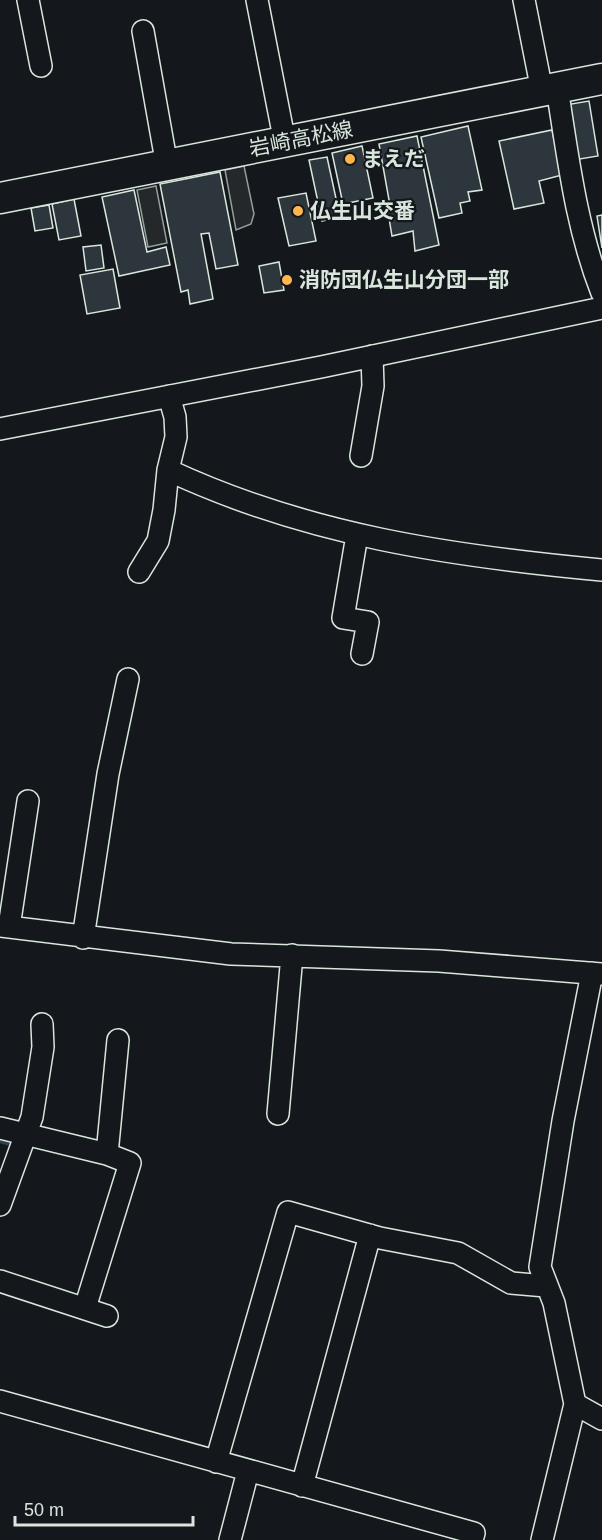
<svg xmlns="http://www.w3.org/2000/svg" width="602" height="1540" viewBox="0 0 602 1540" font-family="Arial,'Noto Sans JP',sans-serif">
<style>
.parking{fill:#24282b;stroke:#939e99;stroke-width:1.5}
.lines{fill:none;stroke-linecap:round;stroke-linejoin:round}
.stream{stroke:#2f3f4d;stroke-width:8}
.building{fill:#2c363c;stroke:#d8e6dc;stroke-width:1.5}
.minor-casing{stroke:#d8e6dc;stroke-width:24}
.secondary-casing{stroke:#d8e6dc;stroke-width:33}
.minor{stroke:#14181c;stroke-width:21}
.secondary{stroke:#14181c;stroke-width:30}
.poi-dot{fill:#ffb74d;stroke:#14181c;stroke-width:2}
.labels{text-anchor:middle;stroke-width:4.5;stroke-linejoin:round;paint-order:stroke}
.street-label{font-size:21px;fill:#d8e6dc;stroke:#14181c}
.poi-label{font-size:21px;font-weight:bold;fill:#d8e6dc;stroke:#14181c;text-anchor:start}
</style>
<rect width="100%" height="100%" fill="#14181c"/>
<path class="parking" d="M244 166 254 214 251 224 236 230 225 170Z
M156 186 167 243 148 247 137 190Z"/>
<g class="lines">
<path class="stream" d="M0 1139 10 1142"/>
</g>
<path class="building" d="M589 101 598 156 574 160 565 105Z
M468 126 482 190 468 192 470 201 460 203 462 213 439 218 421 137Z
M552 130 562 175 539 181 544 203 514 209 499 141Z
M417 136 439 245 415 251 413 231 392 236 388 212 391 211 379 144Z
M362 146 373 198 343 204 332 153Z
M327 157 340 217 322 221 309 160Z
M220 172 238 265 216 269 209 233 201 234 213 299 190 304 188 290 181 292 160 184Z
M134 190 147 252 166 247 170 265 119 276 102 197Z
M306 193 316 241 289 246 278 198Z
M74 199 81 236 59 240 52 204Z
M49 205 53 228 35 231 31 208Z
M602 215V248L597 216Z
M101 245 104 268 86 271 83 247Z
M279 262 284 290 264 293 259 266Z
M113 269 120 308 87 314 80 275Z"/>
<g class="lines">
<defs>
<path id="minor" d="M28 0 41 66
M257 0 285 143
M524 0 542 91
M143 31 167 166
M557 88C568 157 576 227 602 293
M0 429 321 367 602 308
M361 456 373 386 372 356
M168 470C307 535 450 556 602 570
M357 535 343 618 368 622 362 654
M139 572 158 541 164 510 168 470 176 437 175 417 169 396
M0 926 231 954 439 961 602 974
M9 927 28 801
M83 938 108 774 128 679
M278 1114 292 955
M0 1128 107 1154 130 1163 85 1308
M107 1154 118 1040
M0 1205 32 1117 43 1047 42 1024
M0 1281 107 1316
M0 1401 474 1533 472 1540
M575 1404 602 1419
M216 1462 288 1212 380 1238 458 1253 511 1283 546 1286
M302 1486 370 1235
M230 1540 248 1471
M542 1540 575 1404 554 1303 540 1267 563 1121 592 973"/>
<path id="secondary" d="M0 198 602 79"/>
</defs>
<use href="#minor" class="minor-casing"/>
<use href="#secondary" class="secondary-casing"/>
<use href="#minor" class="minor"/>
<use href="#secondary" class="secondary"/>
</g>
<g class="poi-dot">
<circle cx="350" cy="159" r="6"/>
<circle cx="298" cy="211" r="6"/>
<circle cx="287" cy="280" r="6"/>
</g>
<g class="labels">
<g class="street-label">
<text transform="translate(301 139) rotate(-11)" y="7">岩崎高松線</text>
</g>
<g class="poi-label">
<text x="362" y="166">まえだ</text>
<text x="310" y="218">仏生山交番</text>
<text x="299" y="287">消防団仏生山分団一部</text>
</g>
</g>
<path d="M15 1516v9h178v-9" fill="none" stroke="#d8e6dc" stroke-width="3"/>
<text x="24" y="1516" font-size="18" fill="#d8e6dc" stroke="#14181c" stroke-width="4.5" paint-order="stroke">50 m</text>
</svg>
